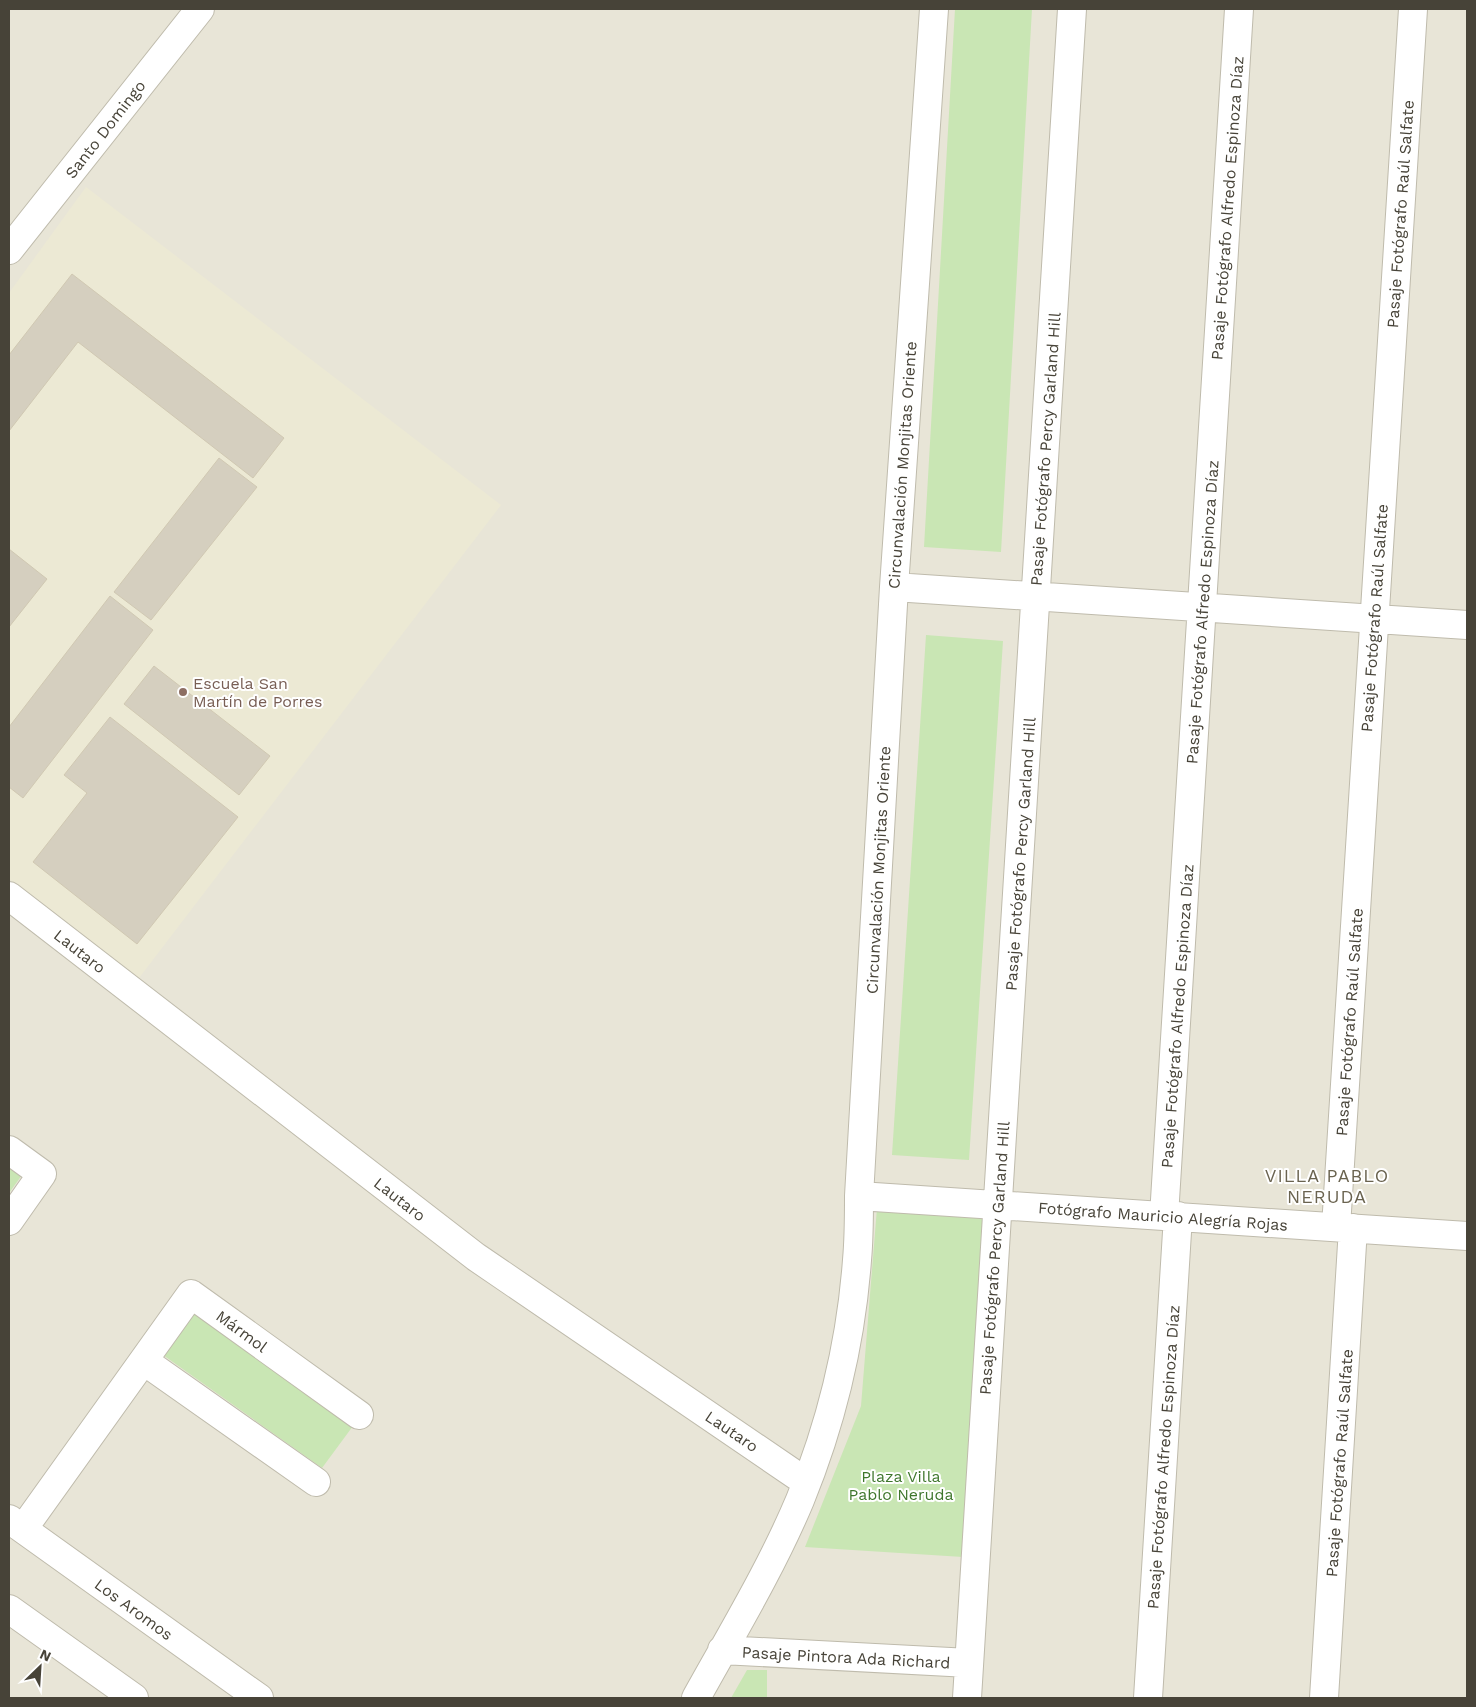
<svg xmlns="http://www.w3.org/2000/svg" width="1476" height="1707" viewBox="0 0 1476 1707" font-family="'Work Sans',sans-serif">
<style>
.residential{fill:#e8e5d7}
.education{fill:#ece9d4}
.green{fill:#c9e6b4}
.building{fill:#d5cfbf;stroke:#d0c8b2}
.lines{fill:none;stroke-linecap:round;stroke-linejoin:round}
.minor-casing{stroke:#bfbbac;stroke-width:30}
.tertiary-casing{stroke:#bfbbac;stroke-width:30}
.minor{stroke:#fff;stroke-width:28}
.tertiary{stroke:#fff;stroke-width:28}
.education-dot{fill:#8d6e63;stroke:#fff;stroke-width:2}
.labels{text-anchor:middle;stroke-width:4;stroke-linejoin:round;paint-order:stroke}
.street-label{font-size:16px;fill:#474338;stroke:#fff}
.education-label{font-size:16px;fill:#785e54;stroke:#fff;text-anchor:start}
.park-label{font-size:16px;fill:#3f772d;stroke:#fff}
.neighbourhood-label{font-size:18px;letter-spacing:1px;fill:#6a634f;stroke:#fff}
</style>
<rect width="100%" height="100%" fill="#f4f2e9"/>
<path class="residential" d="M9 9H1467V1698H9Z"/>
<path class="education" d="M86 187 501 505 139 978 9 879V293Z"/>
<path class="green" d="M955 9H1032L1001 552 924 547Z
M926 635 1003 641 969 1160 892 1155Z
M9 1165 22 1175 9 1193Z
M877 1208 990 1218 963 1557 805 1547 861 1406Z
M194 1312 353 1426 322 1468 163 1355Z
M747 1670H767V1698H731Z"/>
<path class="building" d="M72 274 284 438 253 478 78 342 9 431V355Z
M219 458 257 487 151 620 114 592Z
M9 549 47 579 9 627Z
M110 596 153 630 23 798 9 787V727Z
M154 666 270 756 239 795 124 704Z
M110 717 238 817 137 944 33 862 87 793 64 775Z"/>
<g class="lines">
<defs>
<path id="minor" d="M894 587 1467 625
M9 896 476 1257 806 1482
M9 1150 42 1174 9 1221
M859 1196 1467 1236
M1164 1216 1239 9
M1336 1227 1413 9
M144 1361 316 1482
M9 1519 259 1698
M23 1529 191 1294 359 1415
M9 1609 134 1698
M722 1650 969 1663
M696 1698C732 1633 771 1569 800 1500 831 1424 851 1342 857 1260 859 1239 859 1217 859 1196L894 587 934 9
M967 1698 1072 9
M1148 1698 1178 1216
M1324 1698 1353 1228"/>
<path id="tertiary" d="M9 250 200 9"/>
</defs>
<use href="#minor" class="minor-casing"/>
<use href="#tertiary" class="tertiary-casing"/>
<use href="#minor" class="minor"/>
<use href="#tertiary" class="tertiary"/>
</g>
<circle class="education-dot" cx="183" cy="692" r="5"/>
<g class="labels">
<g class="street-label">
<text transform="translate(105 129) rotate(-52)" y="6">Santo Domingo</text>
<text transform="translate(1227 208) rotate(-86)" y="6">Pasaje Fotógrafo Alfredo Espinoza Díaz</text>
<text transform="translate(1400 214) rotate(-86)" y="6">Pasaje Fotógrafo Raúl Salfate</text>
<text transform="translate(1045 449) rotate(-86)" y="6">Pasaje Fotógrafo Percy Garland Hill</text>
<text transform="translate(902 465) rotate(-86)" y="6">Circunvalación Monjitas Oriente</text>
<text transform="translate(1202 612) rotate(-86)" y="6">Pasaje Fotógrafo Alfredo Espinoza Díaz</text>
<text transform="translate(1374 618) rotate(-86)" y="6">Pasaje Fotógrafo Raúl Salfate</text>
<text transform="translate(1020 854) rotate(-86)" y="6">Pasaje Fotógrafo Percy Garland Hill</text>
<text transform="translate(878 870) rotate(-87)" y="6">Circunvalación Monjitas Oriente</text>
<text transform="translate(80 951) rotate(38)" y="6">Lautaro</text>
<text transform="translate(1177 1016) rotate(-86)" y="6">Pasaje Fotógrafo Alfredo Espinoza Díaz</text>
<text transform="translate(1349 1022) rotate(-86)" y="6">Pasaje Fotógrafo Raúl Salfate</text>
<text transform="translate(400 1199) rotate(38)" y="6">Lautaro</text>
<text transform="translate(1163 1216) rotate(4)" y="6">Fotógrafo Mauricio Alegría Rojas</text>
<text transform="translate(994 1258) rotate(-86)" y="6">Pasaje Fotógrafo Percy Garland Hill</text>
<text transform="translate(242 1331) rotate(36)" y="6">Mármol</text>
<text transform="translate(732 1431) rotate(34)" y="6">Lautaro</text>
<text transform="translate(1163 1457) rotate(-86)" y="6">Pasaje Fotógrafo Alfredo Espinoza Díaz</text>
<text transform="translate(1339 1463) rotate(-86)" y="6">Pasaje Fotógrafo Raúl Salfate</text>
<text transform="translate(134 1609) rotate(36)" y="6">Los Aromos</text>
<text transform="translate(846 1657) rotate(3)" y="6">Pasaje Pintora Ada Richard</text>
</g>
<g class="education-label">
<text x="193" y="689">Escuela San<tspan x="193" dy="18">Martín de Porres</tspan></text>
</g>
<g class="park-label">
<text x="901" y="1482">Plaza Villa<tspan x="901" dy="18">Pablo Neruda</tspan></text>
</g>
<g class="neighbourhood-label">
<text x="1327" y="1182">VILLA PABLO<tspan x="1327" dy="21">NERUDA</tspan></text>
</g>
</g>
<rect width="1476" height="1707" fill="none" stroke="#474338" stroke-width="20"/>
<g transform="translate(40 1667) rotate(25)" stroke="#ffffff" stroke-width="4" paint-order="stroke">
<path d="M0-4L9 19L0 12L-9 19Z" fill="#474338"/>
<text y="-8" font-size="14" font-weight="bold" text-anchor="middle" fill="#474338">N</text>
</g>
</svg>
